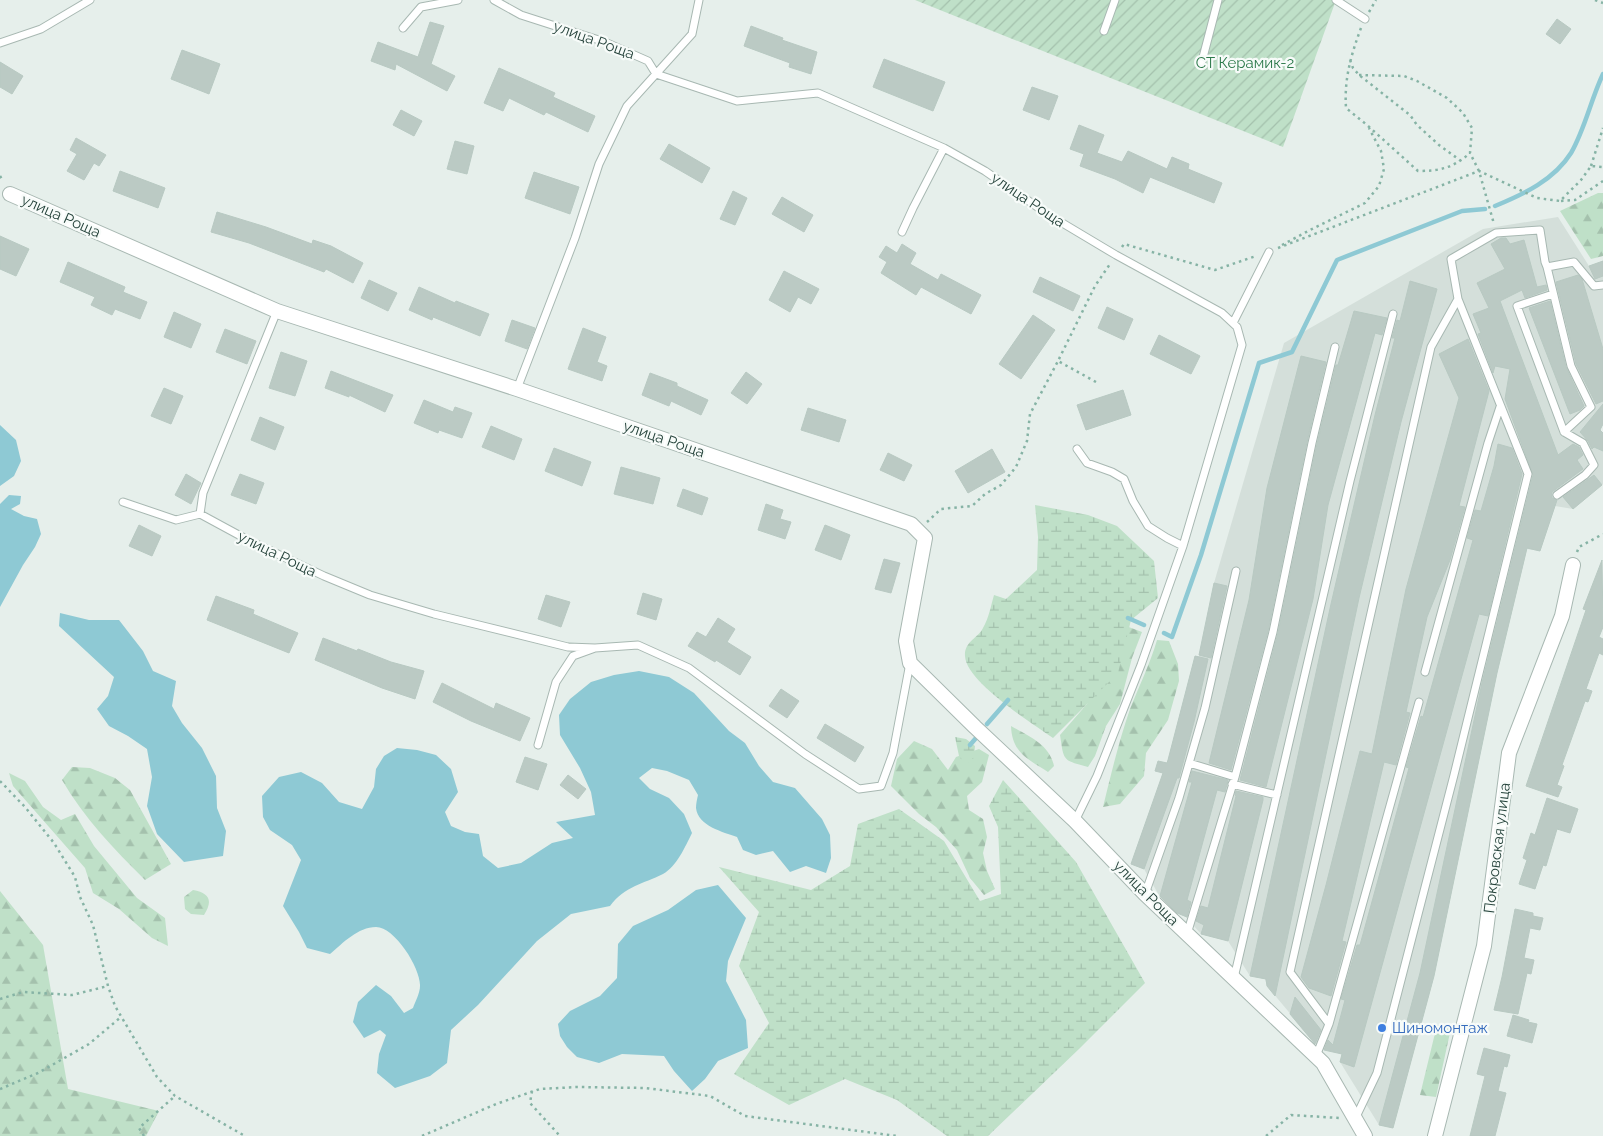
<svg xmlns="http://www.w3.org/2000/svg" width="1603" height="1136" viewBox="0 0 1603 1136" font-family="Raleway,sans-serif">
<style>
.built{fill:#d4dfda}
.forest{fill:url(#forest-firs)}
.wetland{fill:url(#wetland-marsh)}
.garden{fill:url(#garden-furrows)}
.water{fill:#8ec9d4}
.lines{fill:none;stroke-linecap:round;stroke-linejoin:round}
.stream{stroke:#8ec9d4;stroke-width:4.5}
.building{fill:#bbcac4;stroke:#b8c9c2}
.service-casing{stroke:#a8b8b2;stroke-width:9}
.minor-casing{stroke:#a8b8b2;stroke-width:16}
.path{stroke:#86b3a5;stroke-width:2.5;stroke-dasharray:2.5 4;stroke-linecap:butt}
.service{stroke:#fff;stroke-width:7}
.minor{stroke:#fff;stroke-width:14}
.shop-dot{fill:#3f7fe0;stroke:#f7fbf9;stroke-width:2}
.labels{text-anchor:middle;stroke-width:4.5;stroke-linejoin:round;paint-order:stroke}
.street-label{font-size:15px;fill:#24423a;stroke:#f7fbf9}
.park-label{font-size:15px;fill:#2d7a4b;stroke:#f7fbf9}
.shop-label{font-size:15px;fill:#366cbe;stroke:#f7fbf9;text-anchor:start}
</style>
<defs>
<pattern id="forest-firs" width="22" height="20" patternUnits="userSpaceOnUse" patternTransform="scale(1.25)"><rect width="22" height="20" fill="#bfe0c8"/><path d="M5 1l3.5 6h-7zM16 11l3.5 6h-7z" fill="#a4c1ad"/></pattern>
<pattern id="wetland-marsh" width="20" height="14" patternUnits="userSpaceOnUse" patternTransform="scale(1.25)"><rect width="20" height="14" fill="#bfe0c8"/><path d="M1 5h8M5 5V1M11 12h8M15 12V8" fill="none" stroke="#a4c1ad"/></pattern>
<pattern id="garden-furrows" width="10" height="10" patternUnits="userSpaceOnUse" patternTransform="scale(1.25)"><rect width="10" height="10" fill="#bfe0c8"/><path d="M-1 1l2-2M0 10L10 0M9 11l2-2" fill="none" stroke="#a4c1ad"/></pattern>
</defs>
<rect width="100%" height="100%" fill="#e6efeb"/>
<path class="built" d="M1558 217 1589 266 1603 261V424L1600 430 1603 433V484L1573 509 1555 506 1540 551 1527 549 1497 673 1434 976 1393 1128 1379 1125 1340 1062 1342 1054 1331 1051 1314 1042 1267 986 1265 979 1250 976 1228 941 1201 934 1186 917 1174 911 1160 897 1144 869 1131 864 1168 760 1195 656H1199L1214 583 1284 343 1483 229Z"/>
<path class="forest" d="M1598 193H1603V256L1591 259 1560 211Z
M1126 626 1142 632 1132 658 1120 704 1106 726 1095 756 1088 767C1062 760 1064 761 1060 735L1087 704Z
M1157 640 1169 641 1178 664 1179 681 1168 720 1146 753 1144 776 1120 804 1103 807C1111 774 1119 741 1130 709 1139 686 1150 664 1157 640Z
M1011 726C1029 736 1050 745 1054 766L1048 772C1028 759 1012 753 1011 726Z
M914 741 932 749 948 770 956 757 979 749 989 755 982 782 967 796 969 810 983 819 987 837 983 853 987 871 995 889 984 895 970 878 957 850 936 827 919 814 891 786 897 759Z
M72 767 90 768 115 778 130 790 171 864 145 880C114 849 84 818 62 780Z
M9 773 25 781 43 807 61 820 75 814 94 846 137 898 165 918 168 946 152 938 119 909 93 893 85 868 13 786Z
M193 890C210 893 213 901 204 915L191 914 185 909 184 897Z
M0 891 43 945 68 1089 159 1111 146 1136H0Z
M1437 1025 1451 1028 1436 1097 1420 1095Z"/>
<path class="wetland" d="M1035 505 1088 515 1117 526 1154 561 1158 598 1131 620 1118 673 1053 738C1032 723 966 682 965 656 964 642 978 638 983 628 989 618 991 605 994 595L1006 599 1037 570 1038 537Z
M955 737 966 739 975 746 974 757 965 765 959 756Z
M1003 780 1076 862 1145 983 1079 1049 988 1136H947L897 1100 845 1079 789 1105 734 1074 769 1023 739 966 759 912 719 867 811 890 850 866 858 824 899 809 944 841 980 901 1001 894 998 827 989 806Z"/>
<path class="garden" d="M915 0H1336L1283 147Z"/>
<path class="water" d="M0 425 16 440 21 461 14 476 0 486Z
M9 495 21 496 20 504 11 509 24 516 37 519 41 534 35 547 23 565 0 607V504Z
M60 613 89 620H119L143 651 153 671 176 681 172 706 182 723 202 748 216 776 217 808 226 831 223 856 184 862 157 834 147 806 152 777 147 749 128 736 109 726 97 709 108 696 114 677 59 626Z
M639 671 669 677 694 693 729 731 745 743 759 766 773 782 795 788 822 819 830 835 831 858 826 873 806 866 790 872 773 851 756 855 743 850 737 837C723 832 698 826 696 808 696 804 697 799 698 795L689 780 667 771 652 768 639 778 650 789 669 798 684 814 692 833C685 847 677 866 663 874 643 884 625 886 610 906L571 914 537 941 478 1005 451 1030 447 1063 430 1076 395 1088 377 1073 379 1054 386 1035 380 1030 364 1038 353 1022 358 1002 376 985 391 996 404 1013 413 1008C415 1002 420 993 420 986 421 969 395 927 376 927 358 927 343 943 330 954L307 948 299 932 283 906 301 860 292 845 270 830 263 817 262 796 279 777 301 772 322 783 339 802 362 809 374 787 376 769 384 756 397 748 417 750 436 755 451 769 458 792 445 812 451 826 465 832 479 834 483 856 498 868 521 863 552 843 573 838 556 822 595 815 591 792 580 768 560 735 559 715 570 699 591 682 614 675Z
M718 885 746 918 728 961 726 981 746 1020 748 1048 718 1061 705 1079 692 1091 674 1071 664 1056 622 1054 599 1063 577 1057 567 1047 560 1036 558 1024 570 1011 600 996 617 978 618 944 633 926 668 910 696 890Z"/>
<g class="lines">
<path class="stream" d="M1495 206C1524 194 1554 180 1571 153 1585 129 1591 99 1603 74
M1128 618 1144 625
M1164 633 1172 637 1201 555 1259 363 1292 352 1337 260 1462 211 1485 209
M987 724 1008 700
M970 745 976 738"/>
</g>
<path class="building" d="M1557 19 1571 29 1560 44 1546 34Z
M430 22 444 26 431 64 455 76 447 91 396 64 395 70 371 61 378 42 418 57Z
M751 26 783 38 782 40 817 52 811 74 789 67 790 63 744 46Z
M182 50 220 64 209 94 171 79Z
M884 59 945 82 933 111 873 87Z
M0 62 23 76 12 94 0 87Z
M499 68 555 93 553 97 595 116 588 132 546 112 544 115 509 98 503 111 484 103Z
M1032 87 1058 96 1049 120 1023 110Z
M401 110 422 121 414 136 393 125Z
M1079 125 1104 135 1097 153 1122 162 1128 151 1167 169 1172 157 1189 164 1188 169 1222 183 1214 203 1150 177 1143 193 1115 179 1080 166 1084 154 1070 149Z
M76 138 106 155 99 166 94 163 84 180 67 171 77 154 70 150Z
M455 141 474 146 467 174 447 169Z
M669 144 710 168 702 183 660 159Z
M120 171 165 188 158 208 113 191Z
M534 172 579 187 570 214 525 198Z
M733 191 747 198 735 225 720 219Z
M782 197 813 215 804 232 772 214Z
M217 212 266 227 312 244 313 240 331 246 363 263 353 283 326 269 324 272 249 243 211 232Z
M0 236 29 249 16 276 0 269Z
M1501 238H1506L1510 244 1524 240 1537 287 1546 285 1547 290 1525 298 1522 290 1500 301 1558 455 1573 444 1579 447 1583 455 1577 460 1583 469 1552 492V498L1557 500 1540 551 1527 548 1497 673 1434 976 1393 1128 1379 1125 1420 973 1482 683 1533 475 1505 399 1510 369 1495 366 1493 373 1478 334 1481 333 1473 314 1489 308 1477 283 1505 269 1491 244Z
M902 244 916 253 910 264 938 280 941 274 981 295 971 314 921 287 916 295 881 273 887 262 879 257 886 246 897 253Z
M1603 261V276L1595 279 1589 266Z
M68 262 125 287 123 292 147 302 140 319 115 309 112 315 91 305 95 297 60 282Z
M784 271 819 289 811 304 798 297 790 312 769 300Z
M1578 275 1582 279 1603 349V401L1596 404 1576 364 1556 282Z
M1040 277 1080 296 1073 311 1033 292Z
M369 280 397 293 388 311 361 298Z
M1410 281 1437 289 1401 422 1359 598 1275 996 1267 986 1266 979 1250 976 1331 604 1375 415 1395 338H1392L1397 320 1400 321Z
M419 287 455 303 456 301 489 314 480 336 433 317 432 320 409 310Z
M1550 301 1566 367 1584 406 1580 410 1570 414 1529 308Z
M1107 307 1133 319 1124 340 1098 328Z
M1354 311 1387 318 1382 335 1375 333 1328 505 1313 599 1266 787 1240 780 1278 633 1317 444 1336 365H1338Z
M174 312 201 324 191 348 164 337Z
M1033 315 1055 330 1021 379 999 364Z
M512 320 535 328 527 349 505 341Z
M583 328 606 337 597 362 607 366 602 381 568 369Z
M225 329 256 341 247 364 216 352Z
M1159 335 1200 356 1191 374 1150 354Z
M1468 339 1489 391 1459 506 1465 507 1450 560 1427 617 1406 712 1410 713 1396 765 1384 762 1342 941 1346 942 1331 996 1309 988 1301 977 1326 885 1360 751 1372 754 1406 589 1459 398 1439 354Z
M281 352 307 361 295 396 269 388Z
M1301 356 1326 362 1307 442 1268 631 1231 770 1209 763 1249 600 1267 488Z
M331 371 393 395 385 412 349 395V397L325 388Z
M746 372 762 384 747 404 731 393Z
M650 373 677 383V386L708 400 701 415 671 401 669 406 642 395Z
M164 388 183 396 171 424 151 416Z
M1123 390 1131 415 1086 430 1077 405Z
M424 400 453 412 455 407 472 413 462 438 439 430 438 433 414 423Z
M1603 404V424L1600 430 1603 433V451L1594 447 1592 449 1588 441 1580 432Z
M808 408 846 420 839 442 801 430Z
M260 417 284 427 275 450 251 440Z
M491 426 522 439 514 460 482 447Z
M1498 444 1512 448 1522 474 1488 616 1479 614 1354 1067 1340 1062 1342 1054 1324 1050 1328 1040 1333 1045 1345 1000 1341 999 1357 945H1360L1409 768 1406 767 1421 716 1423 717 1473 540 1467 538 1475 510 1481 511 1494 466Z
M554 448 591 462 582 486 545 471Z
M992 449 1005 472 968 493 955 471Z
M888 453 912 465 904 481 880 470Z
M621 467 660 478 653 504 614 494Z
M186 474 201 483 191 504 175 495Z
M240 474 264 483 256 504 231 495Z
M1594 475 1602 485 1573 509 1563 497Z
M683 489 708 498 702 515 677 506Z
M766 504 783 510 780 519 791 522 785 539 758 530Z
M139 525 161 536 152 556 129 546Z
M825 525 850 535 841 560 815 550Z
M884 559 900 563 891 593 875 589Z
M1602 560 1603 627 1599 637 1603 639V655L1599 653 1586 689 1592 691 1588 702 1585 701 1562 765 1564 766 1557 785 1562 787 1558 797 1526 786 1586 610 1583 609Z
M1214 583 1227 586 1211 658 1199 655Z
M643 593 662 599 656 620 637 614Z
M546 595 570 602 561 627 538 619Z
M216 596 254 610 253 614 298 633 289 653 207 620Z
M718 618 735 629 727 642 751 657 740 675 716 660 715 662 688 646 697 632 706 637Z
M323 638 357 651 358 649 391 662 424 671 415 699 382 688 315 660Z
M1195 656 1208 659 1194 722 1179 778H1177L1144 869 1131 864 1163 773 1155 771 1158 761 1167 763 1168 760Z
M442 683 494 709 496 703 530 718 520 741 471 721 433 702Z
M781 689 799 701 787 718 769 706Z
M825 724 864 747 855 762 817 738Z
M525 757 547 764 538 790 516 782Z
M1192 771 1228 780 1225 792 1217 790 1187 900 1191 902 1187 917 1177 913 1160 896 1192 782H1189Z
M568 775 586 789 578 799 560 785Z
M1236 791 1263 797V800L1228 941 1201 934 1204 925 1196 921 1201 906 1208 908 1236 796 1235 795Z
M1547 798 1578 809 1570 833 1557 829 1546 866 1543 865 1535 889 1519 884 1527 860 1523 858 1531 833 1535 835Z
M1515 909 1533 913V916L1543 918 1540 930 1530 928 1524 958 1534 960 1531 974 1527 973 1518 1014 1494 1010 1502 977Z
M1295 997 1321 1030 1315 1044 1290 1014Z
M1513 1015 1529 1020 1528 1022 1537 1024 1532 1043 1507 1036Z
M1484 1048 1510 1055 1507 1067 1504 1066 1498 1091 1506 1093 1495 1136H1470L1485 1076 1477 1074Z"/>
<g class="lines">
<defs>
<path id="service" d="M494 0 521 15 605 42 648 61 656 74 737 101 818 93 944 148
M1336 0 1365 19
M403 28 421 7 458 0
M1104 31 1115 0
M0 43 41 29 90 0
M1201 65 1218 0
M902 232 913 208 944 148 985 171 1049 215 1116 255 1222 313 1237 327 1242 345 1183 546 1141 665 1097 776 1075 821
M1547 267 1574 262 1594 286 1603 285
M1458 299 1451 259 1496 233 1540 230 1545 262 1547 267 1571 366 1591 407 1564 432 1517 306 1553 294
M277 311 203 493 200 514 248 540 324 576 370 595 434 614 568 647 595 648
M1233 323 1269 252
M517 389 575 238 599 164 627 106 692 34 699 0
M1077 449 1087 463 1112 472 1124 479 1133 501 1148 526 1167 538 1183 546
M1557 495 1585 475 1594 465 1583 443 1564 432
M123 502 176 520 200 514
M1425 672 1488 443 1500 407
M538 745 556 682 573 656 595 648 638 645 689 668 805 754 859 789 881 786 893 753 910 663
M1189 763 1235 777
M1232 784 1277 795
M1145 894 1179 798 1205 708 1236 571
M1187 934 1235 777 1273 632 1312 443 1335 347
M1234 978 1350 481 1393 314
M1329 1024 1419 702
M1316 1056 1329 1024 1290 972 1431 347 1458 299 1528 474 1454 775 1377 1073 1355 1119"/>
<path id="minor" d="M10 194 277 311 517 389 911 524 925 538 906 641 910 663 975 727 1075 821 1145 894 1323 1063 1365 1136
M1435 1136 1484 946 1509 753 1562 616 1573 565"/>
</defs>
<use href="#service" class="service-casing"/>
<use href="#minor" class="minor-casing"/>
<path class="path" d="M1595 0 1603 3
M1369 12 1376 0
M1361 28C1351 55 1344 79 1346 108L1367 125 1418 171C1440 171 1453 168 1470 153
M1350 60 1353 68 1359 75 1410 115 1417 125 1439 145 1461 161
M1359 75 1404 76 1417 81 1447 98 1463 113 1472 128 1470 153 1479 171 1494 224
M1591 166 1603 128
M0 176 3 181
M1561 201 1575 200 1603 181
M1282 245 1310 230 1365 203 1379 186 1384 169 1381 151 1369 128
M1122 247 1124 244 1215 270 1256 256
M1278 248 1479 171 1537 198 1560 201 1581 180 1591 166 1603 167
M1096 382 1058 361 1095 286 1110 264
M927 522 941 509 972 506 985 494 1001 485 1016 467 1027 441 1030 414 1058 361
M1577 552 1579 547 1603 534
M0 781 25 807 54 843 75 877 80 897 93 925 108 986 115 1006 157 1077 175 1096 245 1136
M0 999 23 992 72 995 108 986
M0 1089 38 1073 89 1044 121 1017
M532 1091 530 1103 560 1136
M144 1136 139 1128 175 1096
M422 1136 496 1104 540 1089 577 1087 645 1088 710 1096 745 1116 897 1136
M1266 1136 1291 1115 1339 1118"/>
<use href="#service" class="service"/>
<use href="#minor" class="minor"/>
</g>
<circle class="shop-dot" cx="1382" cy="1028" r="5"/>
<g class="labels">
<g class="street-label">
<text transform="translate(594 40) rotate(20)" y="5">улица Роща</text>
<text transform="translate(1028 200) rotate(34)" y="5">улица Роща</text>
<text transform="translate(61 216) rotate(24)" y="5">улица Роща</text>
<text transform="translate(664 439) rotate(19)" y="5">улица Роща</text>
<text transform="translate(277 554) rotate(26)" y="5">улица Роща</text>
<text transform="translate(1497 848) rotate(-83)" y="5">Покровская улица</text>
<text transform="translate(1146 893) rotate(45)" y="5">улица Роща</text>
</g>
<g class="park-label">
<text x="1245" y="68">СТ Керамик-2</text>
</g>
<g class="shop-label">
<text x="1392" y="1033">Шиномонтаж</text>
</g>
</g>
</svg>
